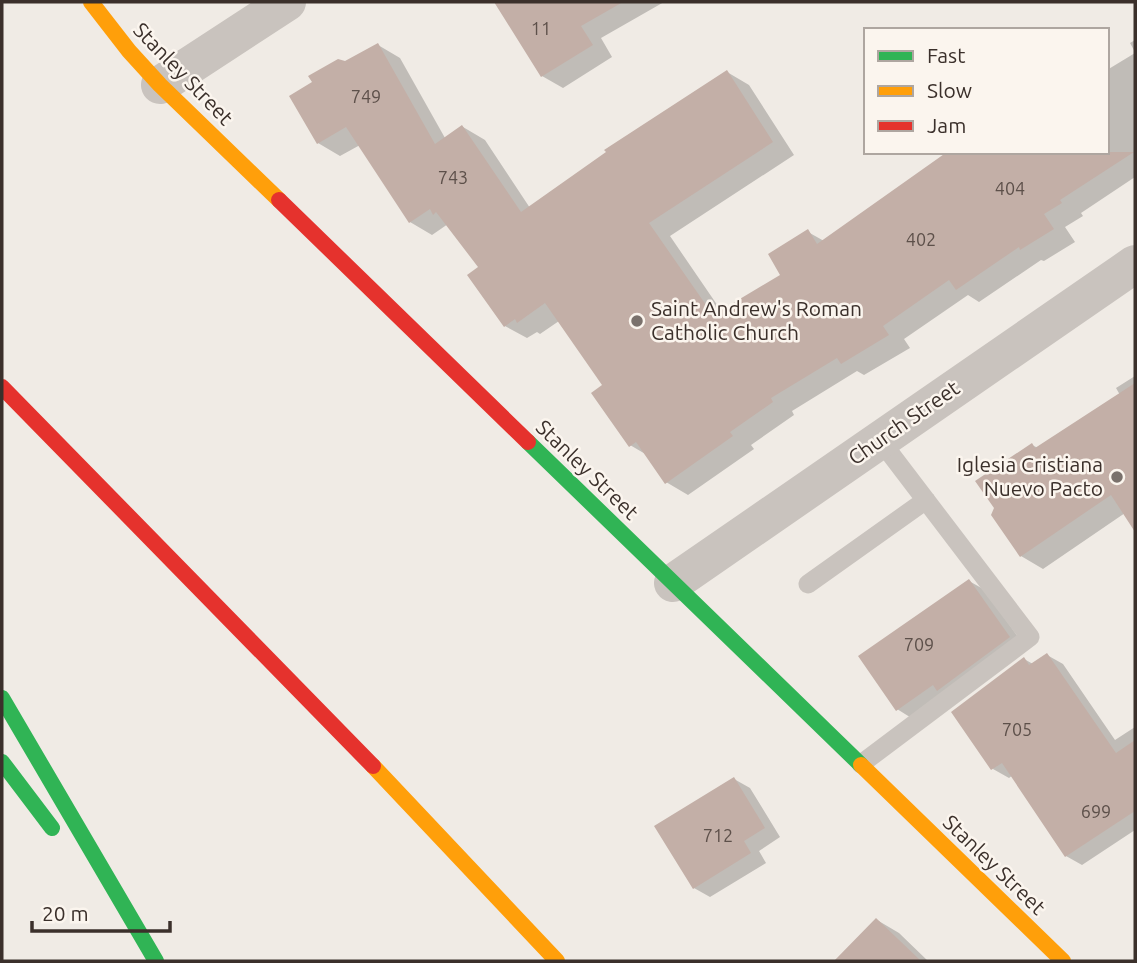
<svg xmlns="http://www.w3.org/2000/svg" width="1137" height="963" viewBox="0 0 1137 963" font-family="Ubuntu,sans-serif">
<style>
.shadow{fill:#0003}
.building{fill:#c3afa7}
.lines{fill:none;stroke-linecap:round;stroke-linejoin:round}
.lane{stroke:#c9c3be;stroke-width:19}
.street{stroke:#c9c3be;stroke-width:38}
.fast{stroke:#30b455;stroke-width:16}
.slow{stroke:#ff9f0a;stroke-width:16}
.jam{stroke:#e5322d;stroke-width:16}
.poi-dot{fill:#7a716c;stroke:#fbf5ee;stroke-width:2.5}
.labels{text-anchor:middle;stroke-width:5;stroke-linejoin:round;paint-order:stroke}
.number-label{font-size:18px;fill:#5d504a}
.street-label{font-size:21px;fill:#3b302b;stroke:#fbf5ee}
.poi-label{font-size:21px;fill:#3b302b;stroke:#fbf5ee;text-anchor:start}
</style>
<rect width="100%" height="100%" fill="#f0ebe5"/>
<path class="shadow" d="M496 2H664L601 38 612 57 563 88 542 76Z
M1135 40V52L1130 43Z
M378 45 400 58 445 138 463 127 485 140 530 208 727 72 749 85 794 155 670 236 722 312 783 276 808 232 824 241 1107 152V70L1135 53V177L1081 213 1083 216 1065 227 1075 242 1044 261 1041 260 979 302 968 295 904 339 910 348 864 375 857 371 792 411 794 415 751 445 754 449 688 495 666 482 647 455 630 445 604 385 559 321 540 334 537 332 527 338 505 326 481 267 448 224 432 235 410 222 360 145 340 156 318 143 345 63Z
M1135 376V528L1125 513 1043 569 1021 556 1032 445 1038 448 1120 395 1116 388Z
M969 581 985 590 1025 647 913 719 897 709Z
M1047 655 1063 664 1115 740 1135 727V830L1082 865 1066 856 1013 775 1009 778 993 769 1024 659 1033 664Z
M734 779 750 788 780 837 759 851 766 863 710 897 694 888Z
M877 920 899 933 928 961H840L838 959Z"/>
<path class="building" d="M494 2H623L581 26 593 45 541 77Z
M378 43 435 144 462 125 521 212 606 152 604 150 727 70 773 142 649 223 713 315 780 275 768 254 808 229 817 244 947 152H1134L1060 200 1062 203 1044 214 1054 229 1020 250 1019 247 956 290 949 280 883 326 889 335 841 364 837 358 771 398 773 402 730 432 733 436 665 484 636 442 629 447 591 393 602 385 545 303 517 323 515 319 504 327 467 275 478 267 436 212 433 215 430 209 409 223 346 127 317 144 289 96 312 82 308 76 338 59 345 61Z
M1135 383V532L1111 495 1020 557 991 515 994 508 975 481 1032 443 1035 448Z
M969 579 1010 637 937 691 933 685 896 711 858 656Z
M1047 653 1116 753 1135 740V811L1065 857 1002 763 991 770 951 712 1024 657 1029 665Z
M734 777 765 828 744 841 751 853 693 889 654 826Z
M876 918 921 961H834Z"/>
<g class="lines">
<path class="lane" d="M808 584 926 500
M861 764 1030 637 880 440"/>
<path class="street" d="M160 85 287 2
M673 583 1135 264"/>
<path class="fast" d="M528 442 861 765
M2 698 156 961
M2 762 52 828"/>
<path class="slow" d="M91 2 129 51 160 85 279 200
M861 765 1063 961
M373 766 557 961"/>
<path class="jam" d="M279 200 528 442
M2 387 373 766"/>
</g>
<g class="poi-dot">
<circle cx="637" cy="321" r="7"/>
<circle cx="1117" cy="477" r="7"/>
</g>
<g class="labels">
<g class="number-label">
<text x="541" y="35">11</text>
<text x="366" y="103">749</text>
<text x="453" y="184">743</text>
<text x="1010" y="195">404</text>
<text x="921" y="246">402</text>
<text x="919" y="651">709</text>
<text x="1017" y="736">705</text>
<text x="1096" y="818">699</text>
<text x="718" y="842">712</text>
</g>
<g class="street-label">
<text transform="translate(183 74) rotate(46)" y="7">Stanley Street</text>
<text transform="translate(904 423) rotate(-35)" y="7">Church Street</text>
<text transform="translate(587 470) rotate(44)" y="7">Stanley Street</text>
<text transform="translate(994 865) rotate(44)" y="7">Stanley Street</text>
</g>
<g class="poi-label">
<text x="651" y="316">Saint Andrew's Roman<tspan x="651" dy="24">Catholic Church</tspan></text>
<text x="1103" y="472" text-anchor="end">Iglesia Cristiana<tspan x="1103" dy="24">Nuevo Pacto</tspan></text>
</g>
</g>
<rect width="1137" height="963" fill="none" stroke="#3b302b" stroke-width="7"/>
<rect x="864" y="28" width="245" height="126" fill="#fbf5ee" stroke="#aea6a0" stroke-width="2"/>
<rect x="878" y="51" width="35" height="10" fill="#30b455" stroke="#aea6a0" stroke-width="2"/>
<text x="927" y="63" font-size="21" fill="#3b302b">Fast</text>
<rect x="878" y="86" width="35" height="10" fill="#ff9f0a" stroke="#aea6a0" stroke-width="2"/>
<text x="927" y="98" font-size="21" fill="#3b302b">Slow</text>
<rect x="878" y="121" width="35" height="10" fill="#e5322d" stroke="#aea6a0" stroke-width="2"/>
<text x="927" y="133" font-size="21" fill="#3b302b">Jam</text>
<path d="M32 921v10h138v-10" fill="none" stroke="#3b302b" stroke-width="3.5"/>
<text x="42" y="921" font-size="21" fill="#3b302b" stroke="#fbf5ee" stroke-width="5" paint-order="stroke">20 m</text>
</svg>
